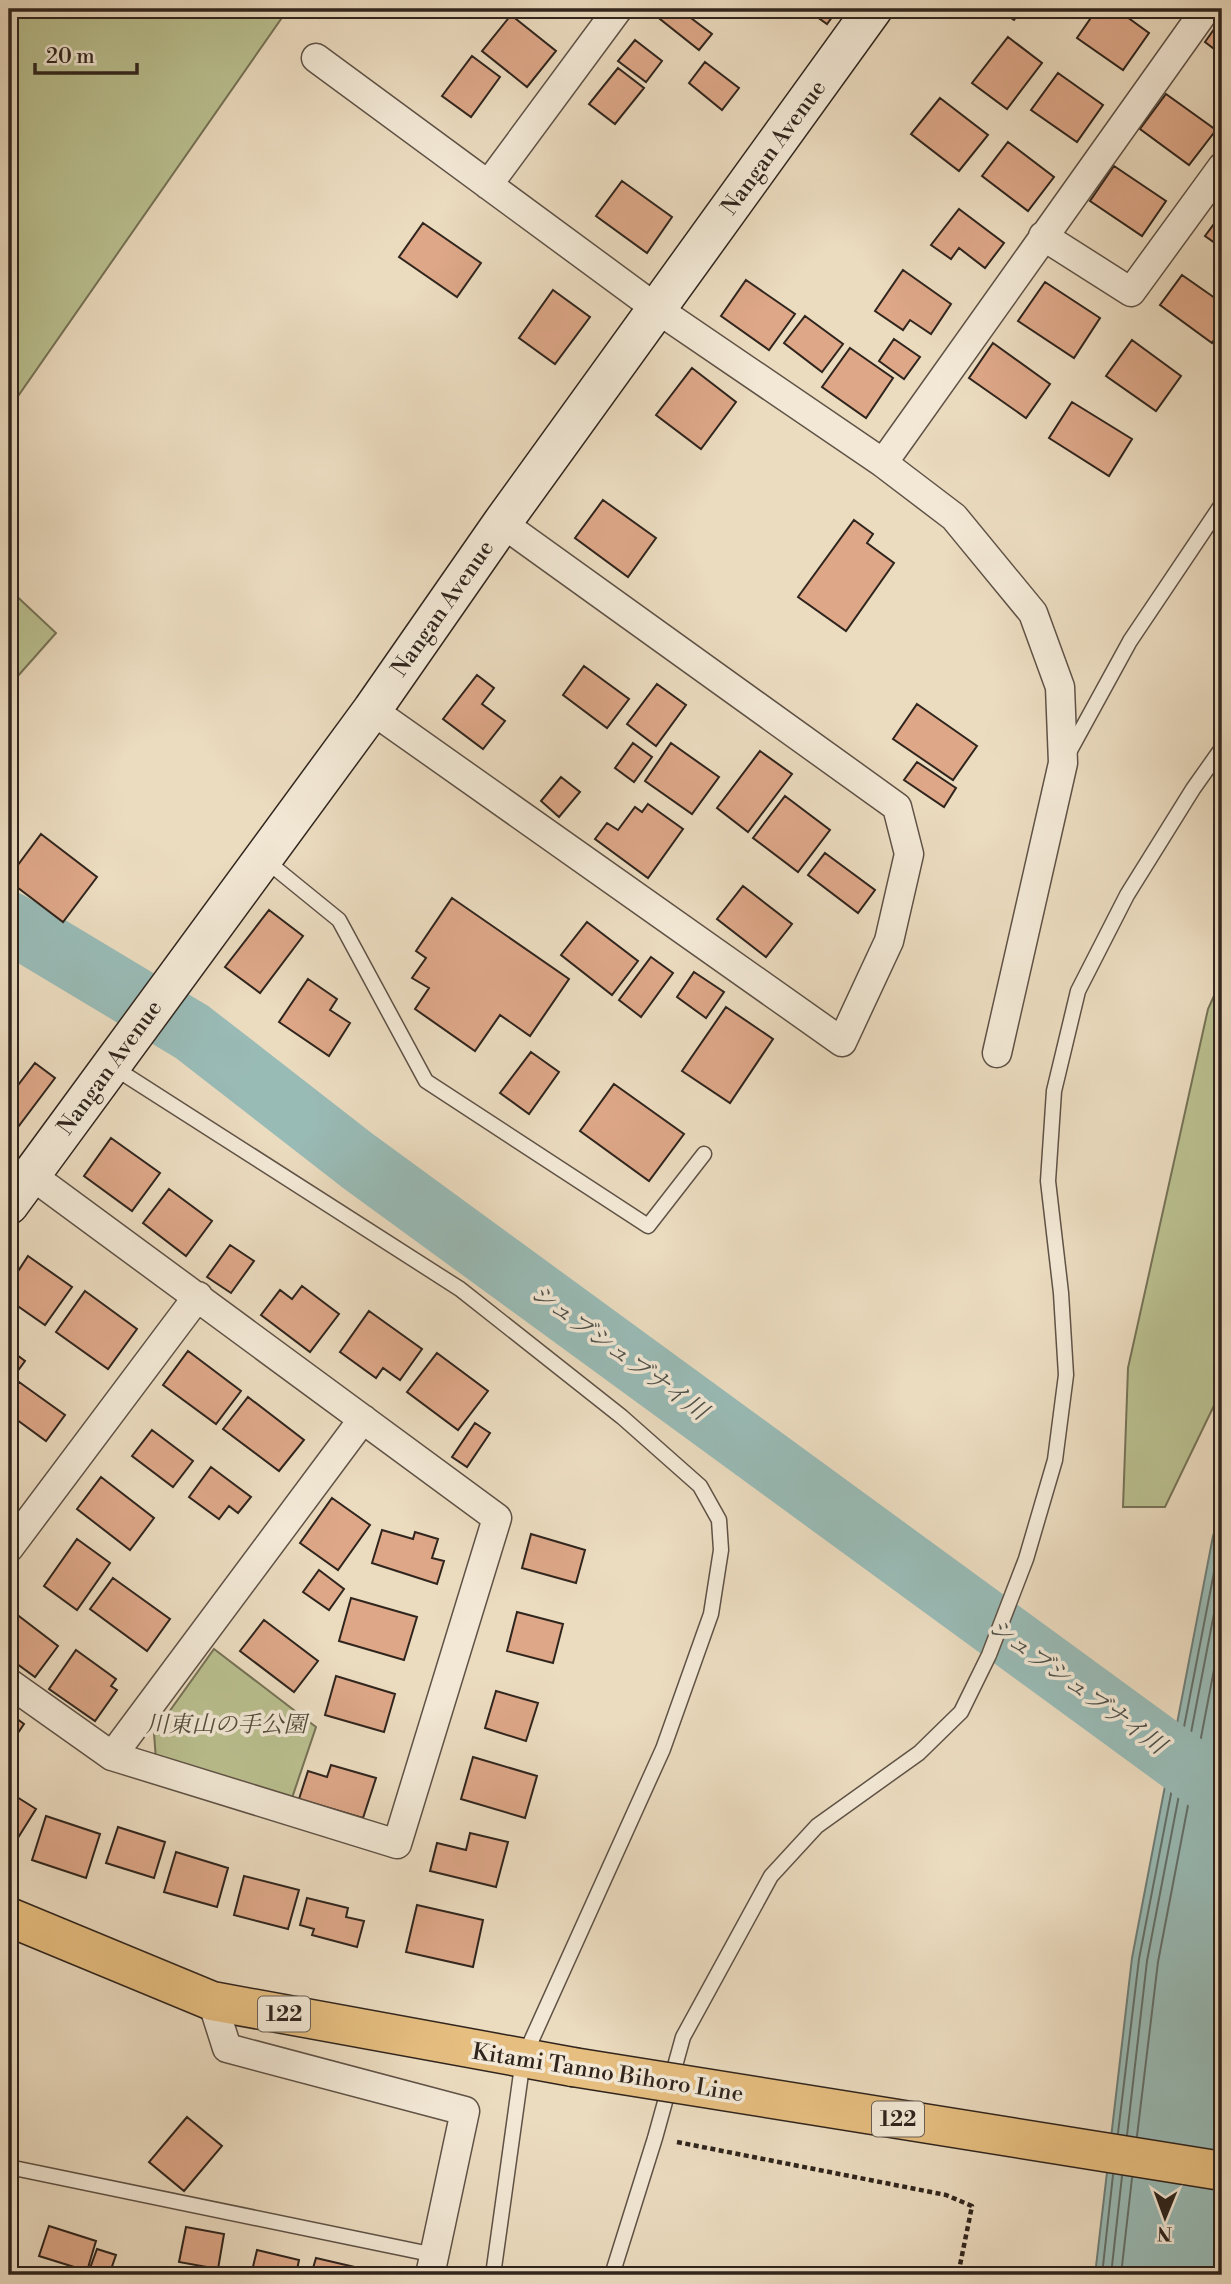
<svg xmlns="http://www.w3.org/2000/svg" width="1231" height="2284" viewBox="0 0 1231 2284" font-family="'Libre Bodoni','Noto Serif JP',serif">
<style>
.green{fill:#bac090;stroke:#757256;stroke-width:2}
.water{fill:#99bbb6;stroke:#6f7f79;stroke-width:2}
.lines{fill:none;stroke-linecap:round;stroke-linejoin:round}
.shore{stroke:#64706a;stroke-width:2}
.river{stroke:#99bbb6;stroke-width:61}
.building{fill:#dda788;stroke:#30251d;stroke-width:2}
.service-casing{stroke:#5f5246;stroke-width:17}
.minor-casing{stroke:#5f5246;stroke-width:31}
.secondary-casing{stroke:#30251d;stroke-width:41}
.primary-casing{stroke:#30251d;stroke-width:41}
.path{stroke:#30251d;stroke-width:4.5;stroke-dasharray:5 3.5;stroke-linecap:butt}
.service{stroke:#f2e8d5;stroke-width:14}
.minor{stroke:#f2e8d5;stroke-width:28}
.secondary{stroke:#f2e8d5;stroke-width:38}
.primary{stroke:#e6be80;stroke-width:38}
.primary-bridge-casing{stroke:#30251d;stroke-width:41;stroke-linecap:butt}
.primary-bridge{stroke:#e6be80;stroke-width:38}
.labels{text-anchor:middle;stroke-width:7;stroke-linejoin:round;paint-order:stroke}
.shield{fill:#f2e8d5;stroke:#6a6054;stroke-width:2}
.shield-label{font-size:21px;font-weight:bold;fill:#30251d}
.street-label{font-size:23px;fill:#30251d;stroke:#f2e8d5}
.park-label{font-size:23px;font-style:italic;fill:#524c3a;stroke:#f2e8d5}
.water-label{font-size:24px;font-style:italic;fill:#50524b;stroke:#f2e8d5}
</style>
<rect width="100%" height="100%" fill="#ebdbbf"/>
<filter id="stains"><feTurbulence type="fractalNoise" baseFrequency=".00286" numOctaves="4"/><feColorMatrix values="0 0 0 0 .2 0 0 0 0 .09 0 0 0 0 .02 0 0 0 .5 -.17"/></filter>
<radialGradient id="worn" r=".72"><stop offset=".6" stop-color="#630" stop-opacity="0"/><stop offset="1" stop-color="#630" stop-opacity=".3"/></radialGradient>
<path class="green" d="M9 9H288L9 409Z
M9 589 56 633 9 686Z
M1222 795V874L1219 871 1214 808Z
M1222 978V1389L1165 1507H1123L1128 1368 1208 1009Z
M214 1649 316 1727 292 1798 156 1760 154 1733Z"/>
<path class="water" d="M1222 1511V2275H1095L1132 1958 1213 1536Z"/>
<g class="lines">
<path class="shore" d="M1118 2133 1139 1959 1222 1531
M1127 2135 1147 1961 1222 1572
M1137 2136 1158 1962 1222 1628
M1102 2275 1113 2175
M1111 2275 1122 2176
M1121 2275 1132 2178"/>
<path class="river" d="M9 922 192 1032 358 1161 1222 1792"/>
</g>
<path class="building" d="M306 9H326L319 18Z
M668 9H679L712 34 699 50 660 19Z
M806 9H838L827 24Z
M997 9H1022L1014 20Z
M1097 9H1116L1149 33 1123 70 1077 38Z
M511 15 556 51 527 87 482 51Z
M1222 18V55L1205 42Z
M1008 37 1042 63 1007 109 972 83Z
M635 40 662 61 646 82 618 61Z
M472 56 500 77 471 117 442 96Z
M705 62 739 88 722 110 689 83Z
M618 68 644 88 615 124 589 104Z
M1058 73 1103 105 1077 142 1031 110Z
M1166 94 1216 130 1189 165 1140 129Z
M940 98 988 135 959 171 911 134Z
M1008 142 1054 177 1028 211 982 176Z
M1114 166 1166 201 1142 236 1090 201Z
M622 181 672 217 647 253 596 216Z
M959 209 1004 243 985 268 959 248 951 259 931 245Z
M1222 213V248L1205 236Z
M423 223 481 263 457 297 399 257Z
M903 270 951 304 931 334 910 320 903 330 875 311Z
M1182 275 1222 303V328L1212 343 1160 305Z
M746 280 795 314 769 350 721 316Z
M1045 282 1100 318 1074 358 1018 321Z
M553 290 590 317 555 364 519 338Z
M805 316 843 344 822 372 784 343Z
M894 339 920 357 904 379 879 361Z
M1132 340 1181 376 1156 411 1106 376Z
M993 343 1050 384 1026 418 969 378Z
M850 348 893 378 866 418 822 387Z
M692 368 736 402 701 449 656 415Z
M1072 402 1132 439 1109 476 1049 438Z
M603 500 656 538 628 577 575 538Z
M854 520 873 534 867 543 894 563 846 631 798 597Z
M584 666 629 699 607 728 563 695Z
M477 675 494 688 482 704 505 721 483 749 443 719Z
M657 684 686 705 656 746 627 724Z
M917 704 977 746 953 780 893 739Z
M633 743 652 757 634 782 615 768Z
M671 743 719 777 692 814 645 781Z
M760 751 792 774 748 832 717 808Z
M917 762 956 788 944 807 904 780Z
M561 777 580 792 559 817 541 801Z
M785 796 830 830 798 872 753 838Z
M648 804 683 829 648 878 595 839 607 823 618 830 635 807 642 812Z
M41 834 97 877 63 922 9 881V877Z
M825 853 875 890 858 913 808 875Z
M743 886 792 924 766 957 717 919Z
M452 898 569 979 530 1036 500 1015 475 1051 415 1009 429 988 412 978 426 958 416 951Z
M269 910 303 936 260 993 225 967Z
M587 922 638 961 612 995 561 955Z
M651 957 673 973 641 1017 619 1000Z
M694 972 724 992 706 1018 677 997Z
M308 979 337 999 330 1010 350 1023 329 1056 279 1022Z
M726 1007 773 1039 730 1103 682 1071Z
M531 1052 559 1072 529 1114 500 1093Z
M35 1063 55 1078 9 1139V1097Z
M614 1084 684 1134 649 1181 580 1131Z
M111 1138 160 1173 132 1211 84 1176Z
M169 1189 212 1221 186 1256 143 1223Z
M230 1245 254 1261 231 1293 207 1277Z
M28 1256 72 1287 45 1325 9 1300V1285Z
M302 1286 339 1314 310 1352 261 1315 280 1290 292 1299Z
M85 1291 137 1329 108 1369 56 1332Z
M369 1311 422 1349 400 1380 383 1368 376 1378 340 1352Z
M9 1349 25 1361 9 1383Z
M188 1351 241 1391 216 1424 163 1385Z
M437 1353 488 1391 458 1430 407 1392Z
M19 1382 65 1415 46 1441 9 1414V1397Z
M248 1397 304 1440 279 1471 223 1429Z
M475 1423 490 1433 467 1467 452 1457Z
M152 1430 193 1461 173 1487 132 1456Z
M211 1467 251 1497 238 1513 229 1506 219 1519 189 1497Z
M101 1477 154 1518 130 1550 77 1509Z
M332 1498 370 1525 338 1570 300 1543Z
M382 1530 413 1539 415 1532 438 1539 432 1558 444 1561 437 1584 372 1563Z
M531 1534 585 1550 576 1583 522 1568Z
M77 1539 110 1563 77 1610 44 1586Z
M319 1570 344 1589 329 1610 303 1592Z
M113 1578 170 1619 147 1651 90 1609Z
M351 1598 417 1617 404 1660 339 1641Z
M11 1610 58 1646 35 1677 9 1658V1613Z
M517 1612 563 1624 553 1663 507 1651Z
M264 1620 318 1661 294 1692 240 1651Z
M76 1650 116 1679 111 1686 117 1690 95 1721 49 1689Z
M336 1676 395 1694 384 1732 325 1715Z
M496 1691 538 1703 526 1741 485 1728Z
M9 1713 24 1724 9 1746Z
M473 1757 537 1776 525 1818 461 1799Z
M331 1765 376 1778 363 1818 299 1799 308 1771 327 1777Z
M9 1792 36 1809 11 1849 9 1847Z
M46 1816 100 1834 86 1878 32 1860Z
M118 1827 165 1842 154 1878 106 1863Z
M470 1833 508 1842 496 1887 430 1871 437 1843 466 1850Z
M176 1852 228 1868 217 1907 164 1892Z
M244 1876 299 1890 288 1929 234 1915Z
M307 1898 348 1908 346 1917 364 1921 357 1947 312 1935 314 1929 300 1925Z
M417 1905 483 1920 473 1967 406 1952Z
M187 2117 222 2146 184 2191 149 2162Z
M49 2226 96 2241 87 2271 39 2256Z
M186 2227 224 2234 218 2269 179 2262Z
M97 2249 116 2255 109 2275 89 2271Z
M257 2250 299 2260 296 2275H251Z
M316 2258 389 2275H311Z"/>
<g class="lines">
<defs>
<path id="service" d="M1067 756 1130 641 1222 504
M264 859 339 920 426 1081 648 1226 704 1154
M113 1067 460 1289 622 1417 700 1486 719 1520 721 1550 711 1614 663 1749 523 2059 493 2275
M9 2167 435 2255
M612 2275 655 2138 683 2037 771 1876 817 1826 919 1753 961 1712 989 1655 1026 1559 1055 1460 1066 1375 1061 1293 1048 1181 1054 1091 1078 991 1127 895 1193 789 1222 748"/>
<path id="minor" d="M316 58 657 309 883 463 954 517 1033 613 1060 687 1063 763 997 1053
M488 185 618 9
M1043 236 1131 292 1222 167
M883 463 1206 9
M372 710 842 1042 889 941 909 854 897 807 502 523
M9 1548 198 1296
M9 1683 112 1756 397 1844 497 1518 31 1175
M112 1756 363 1419
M212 2001 227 2048 465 2111 430 2275"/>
<path id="secondary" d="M9 1205 372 710 502 523 873 9"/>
<path id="primary" d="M9 1917 212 2001 573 2067"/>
</defs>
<use href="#service" class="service-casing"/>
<use href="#minor" class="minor-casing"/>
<use href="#secondary" class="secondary-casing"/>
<use href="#primary" class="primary-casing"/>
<path class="path" d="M677 2142 946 2195 972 2206 958 2275"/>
<use href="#service" class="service"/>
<use href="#minor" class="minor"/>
<use href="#secondary" class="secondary"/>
<use href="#primary" class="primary"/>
<defs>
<path id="primary-bridge" d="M573 2067 1222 2171"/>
</defs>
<use href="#primary-bridge" class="primary-bridge-casing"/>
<use href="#primary-bridge" class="primary-bridge"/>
</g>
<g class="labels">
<g class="shield">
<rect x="258" y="1996.5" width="52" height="35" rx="5"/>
<rect x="872" y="2101.5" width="52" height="35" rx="5"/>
</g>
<g class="shield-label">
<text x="284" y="2021">122</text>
<text x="898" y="2126">122</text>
</g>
<g class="street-label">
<text transform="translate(773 147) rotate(-54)" y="8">Nangan Avenue</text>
<text transform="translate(442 608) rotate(-55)" y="8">Nangan Avenue</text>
<text transform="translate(109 1067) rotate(-54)" y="8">Nangan Avenue</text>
<text transform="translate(608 2072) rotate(9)" y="8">Kitami Tanno Bihoro Line</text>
</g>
<g class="park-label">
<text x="226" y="1732">川東山の手公園</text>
</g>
<g class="water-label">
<text transform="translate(619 1352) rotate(36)" y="8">シュブシュブナイ川</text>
<text transform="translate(1077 1686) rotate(36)" y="8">シュブシュブナイ川</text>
</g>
</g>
<rect width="1231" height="2284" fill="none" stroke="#ebdbbf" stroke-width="35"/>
<rect x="10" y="10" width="1210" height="2263" fill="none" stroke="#30251d" stroke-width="3.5"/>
<rect x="18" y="18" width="1196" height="2249" fill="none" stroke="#30251d" stroke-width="2"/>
<g transform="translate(1165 2217) rotate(181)" stroke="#f2e8d5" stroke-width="5" paint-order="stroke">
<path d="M0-5L12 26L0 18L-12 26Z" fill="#30251d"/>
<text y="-10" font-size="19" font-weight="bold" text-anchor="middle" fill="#30251d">N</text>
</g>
<path d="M35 63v10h102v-10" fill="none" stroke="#30251d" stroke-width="3.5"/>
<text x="46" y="63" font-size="21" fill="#30251d" stroke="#f2e8d5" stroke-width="5" paint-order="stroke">20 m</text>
<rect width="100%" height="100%" filter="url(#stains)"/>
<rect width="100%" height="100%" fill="url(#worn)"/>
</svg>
